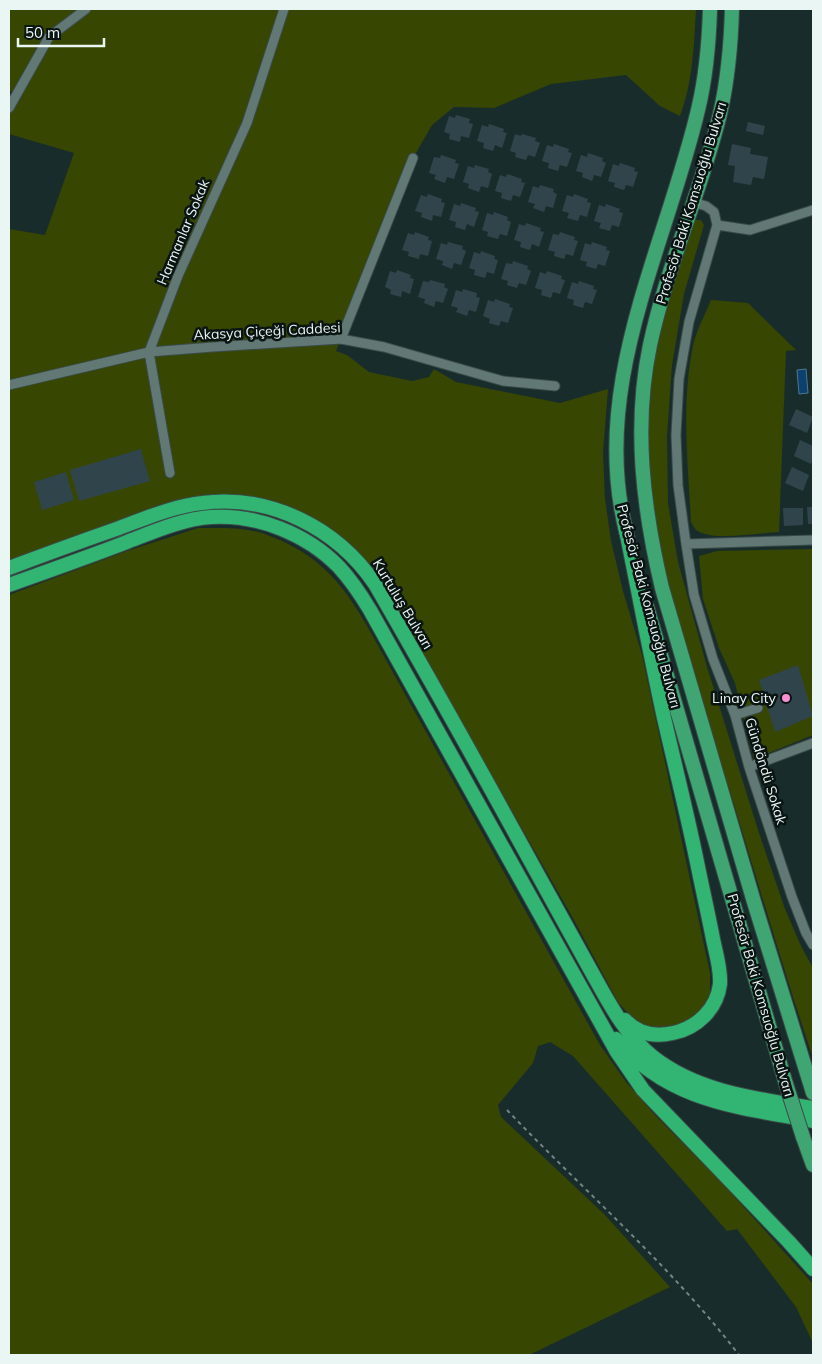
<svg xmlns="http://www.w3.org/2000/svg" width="822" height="1364" viewBox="0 0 822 1364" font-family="Mulish,sans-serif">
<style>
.green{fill:#374601}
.water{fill:#0b416c;stroke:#4e7795}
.building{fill:#30454b}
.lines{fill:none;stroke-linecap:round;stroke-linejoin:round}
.minor-casing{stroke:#394b49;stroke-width:11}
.primary-casing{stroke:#394b49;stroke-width:16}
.trunk-casing{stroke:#394b49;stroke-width:16}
.path{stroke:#748684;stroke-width:2;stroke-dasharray:4 4;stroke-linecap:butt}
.minor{stroke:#617875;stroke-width:9}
.primary{stroke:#3ea573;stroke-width:14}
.trunk{stroke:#32b472;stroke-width:14}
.primary-bridge-casing{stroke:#394b49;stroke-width:16;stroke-linecap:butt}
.primary-bridge{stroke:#3ea573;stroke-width:14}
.poi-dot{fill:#f690d0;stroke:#0a1412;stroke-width:2}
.labels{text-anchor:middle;stroke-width:5;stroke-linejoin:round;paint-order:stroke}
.street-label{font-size:14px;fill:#e9f6f4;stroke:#0a1412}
.poi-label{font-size:14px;fill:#e9f6f4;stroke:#0a1412;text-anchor:end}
</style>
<rect width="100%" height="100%" fill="#182d2b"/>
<path class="green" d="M9 9H696C694 45 693 82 680 116L660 106 626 75 551 84 494 108 454 107 432 125 413 158 336 351 347 355 369 372 412 381 429 377 434 369 456 382 560 403 608 389 603 452 605 499 611 541 623 591 642 655 710 973V994L702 1008 689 1021 671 1028 652 1030 634 1020 618 1002 574 920 393 602 342 539 224 496 183 499 9 560V229L45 235 74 153 9 134V108L16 94 9 90Z
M696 220H701L704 225 684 294 672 365 667 436 668 503 678 562 707 667 759 833 785 909 801 946 813 968V1058L793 997C764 904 736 810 707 717 679 626 647 533 647 437 646 363 668 295 692 226Z
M711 300 748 303 796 350 786 351 779 532C760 533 720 540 702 533 696 531 694 528 691 522 688 464 681 404 693 346 696 331 705 315 711 300Z
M198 528C219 528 242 527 262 533 268 535 274 538 280 540 322 559 343 585 366 624L600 1045 626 1082 656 1116 723 1184 813 1284V1343L796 1307 737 1229 727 1231 573 1056 550 1042 538 1046 533 1063 498 1105 501 1117 605 1215 670 1287 529 1355H9V595L127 551Z
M813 549V735L754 759 735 683 719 648 703 599 699 556 717 551Z"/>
<path class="water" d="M806 369 808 393 799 394 797 370Z"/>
<path class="building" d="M456 115 470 119 469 123 473 124 469 138 461 136 460 142 449 139 450 134 444 132 449 116 455 118Z
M748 122 765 126 763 135 746 131Z
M489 124 504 129 503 132 507 133 502 148 495 145 493 151 483 148 484 143 477 141 482 125 488 127Z
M515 134 521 136 522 134 536 138 535 141 540 143 535 157 528 155 526 160 515 157 516 153 510 151Z
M554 144 569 149 568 152 572 153 567 167 560 165 558 171 548 168 549 163 542 161 547 145 553 147Z
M732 144 751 148 750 154 768 157 764 179 753 177 751 185 733 182 735 166 728 165Z
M588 153 603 158 602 161 606 163 601 177 594 175 592 181 582 177 583 173 576 171 581 155 587 157Z
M441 155 456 160 455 163 459 164 454 179 447 177 445 183 434 179 436 175 429 173 434 157 440 158Z
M620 163 635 168 634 171 638 172 633 187 626 185 624 190 614 187 615 183 608 181 613 164 619 166Z
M475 165 489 169 488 172 492 174 488 188 481 186 479 192 468 188 469 184 463 182 468 166 474 168Z
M507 174 522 179 521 182 525 183 520 197 513 195 511 201 501 198 502 193 495 191 500 175 506 177Z
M540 185 554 189 553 192 557 194 553 208 546 206 544 212 533 208 535 204 528 202 533 186 539 188Z
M428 194 442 199 441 202 445 203 441 217 433 215 432 221 421 217 422 213 415 211 421 195 427 197Z
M574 194 588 199 587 202 591 203 587 217 580 215 578 221 567 218 569 213 562 211 567 195 573 197Z
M461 203 476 208 475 211 479 212 474 227 467 224 465 230 455 227 456 222 449 220 454 204 460 206Z
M606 204 620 209 619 212 623 213 619 227 612 225 610 231 599 228 601 223 594 221 599 205 605 207Z
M494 212 508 217 507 220 511 222 507 236 500 234 498 239 487 236 488 232 482 230 487 213 493 215Z
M526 223 541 228 540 231 544 232 539 247 532 244 530 250 520 247 521 242 514 240 519 224 525 226Z
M415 232 429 237 428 240 432 241 428 256 420 254 419 259 408 256 409 252 402 250 408 233 414 235Z
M560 232 575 237 574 240 578 241 573 256 566 254 564 259 554 256 555 252 548 250 553 234 559 235Z
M448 242 463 246 462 249 466 251 461 265 454 263 452 269 442 265 443 261 436 259 441 243 447 245Z
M592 242 607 247 606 250 610 251 605 266 598 264 596 269 586 266 587 262 580 260 585 243 591 245Z
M481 251 495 256 494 259 498 260 494 274 487 272 485 278 474 275 475 270 469 268 474 252 480 254Z
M513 261 528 266 527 269 531 271 526 285 519 283 517 288 507 285 508 281 501 279 506 263 512 264Z
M397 270 411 275 410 278 414 279 410 294 402 291 401 297 390 294 391 290 385 287 390 271 396 273Z
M547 271 562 276 561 279 565 280 560 294 553 292 551 298 541 295 542 290 535 288 540 272 546 274Z
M430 280 445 284 444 287 448 289 443 303 436 301 434 307 424 303 425 299 418 297 423 281 429 282Z
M579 281 594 286 593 289 597 290 592 304 585 302 583 308 573 305 574 300 567 298 572 282 578 284Z
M463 289 477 293 476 297 480 298 476 312 469 310 467 316 456 312 458 308 451 306 456 290 462 292Z
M495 299 510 304 509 307 513 308 508 323 501 321 499 326 489 323 490 319 483 316 488 300 494 302Z
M796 409 813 417 807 433 789 425Z
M800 440 813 446V459L811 464 794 456Z
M141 449 150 481 79 501 70 470Z
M792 467 809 475 803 491 785 483Z
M66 472 74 500 42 510 34 482Z
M807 507H813V524H808Z
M783 508H803V525L784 526Z
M798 665 813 716 775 732 759 680Z"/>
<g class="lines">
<defs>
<path id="minor" d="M9 108 49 37 86 9
M692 202 706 206 714 212 717 225 689 322 679 379 676 435 678 485 686 544 813 540
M717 225 750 230 813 210
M341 339 413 158
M9 385 149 352 213 347 341 339 384 347 503 381 555 386
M170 473 149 352 178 276 247 123 284 9
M686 544 694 595 713 659 735 715 749 767 792 897 806 933 813 945
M735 715 758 708
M749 767 813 743"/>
<path id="primary" d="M732 9C731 44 728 79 720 114 701 192 667 266 650 345 633 426 643 508 662 588L754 902 813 1093
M627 535C588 388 665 250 698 110 706 77 709 43 710 9
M647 607 786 1084
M803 1137 813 1165"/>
<path id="trunk" d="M625 525C638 589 650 654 664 718 675 766 687 813 697 862 702 887 708 913 713 939 716 954 721 969 720 984 717 1009 697 1028 673 1033 655 1037 638 1034 625 1020
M9 568C46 554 82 541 119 528 146 518 174 506 202 503 270 494 337 528 375 584 430 679 484 776 537 873 555 905 572 937 590 969 608 1001 624 1034 653 1057 699 1093 759 1099 813 1108
M9 585C48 571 88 557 127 542 153 532 182 519 211 517 257 514 307 534 339 567 351 580 361 595 370 610L617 1052 643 1090 789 1242 813 1269
M616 1039C668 1102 739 1107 813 1121"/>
</defs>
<use href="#minor" class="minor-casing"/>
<use href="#primary" class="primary-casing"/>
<use href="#trunk" class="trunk-casing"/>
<path class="path" d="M507 1110C584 1191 671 1266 739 1355"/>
<use href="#minor" class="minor"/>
<use href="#primary" class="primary"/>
<use href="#trunk" class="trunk"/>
<defs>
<path id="primary-bridge" d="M786 1084 803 1137"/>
</defs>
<use href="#primary-bridge" class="primary-bridge-casing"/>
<use href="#primary-bridge" class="primary-bridge"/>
</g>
<circle class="poi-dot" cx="786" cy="698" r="5"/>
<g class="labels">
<g class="street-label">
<text transform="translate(691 203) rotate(-73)" y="5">Profesör Baki Komsuoğlu Bulvarı</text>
<text transform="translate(183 232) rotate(-67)" y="5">Harmanlar Sokak</text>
<text transform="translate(267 331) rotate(-3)" y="5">Akasya Çiçeği Caddesi</text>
<text transform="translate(403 604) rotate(59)" y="5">Kurtuluş Bulvarı</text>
<text transform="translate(649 606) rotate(75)" y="5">Profesör Baki Komsuoğlu Bulvarı</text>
<text transform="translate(766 771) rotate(73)" y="5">Gündöndü Sokak</text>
<text transform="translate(761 995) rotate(74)" y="5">Profesör Baki Komsuoğlu Bulvarı</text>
</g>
<g class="poi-label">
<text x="776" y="703">Linay City</text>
</g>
</g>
<rect width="822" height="1364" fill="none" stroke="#e9f6f4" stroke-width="20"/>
<path d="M18 38v8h86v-8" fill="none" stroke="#e9f6f4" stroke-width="2.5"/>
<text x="25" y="38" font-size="15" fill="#e9f6f4" stroke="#0a1412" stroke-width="4" paint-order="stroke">50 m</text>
</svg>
